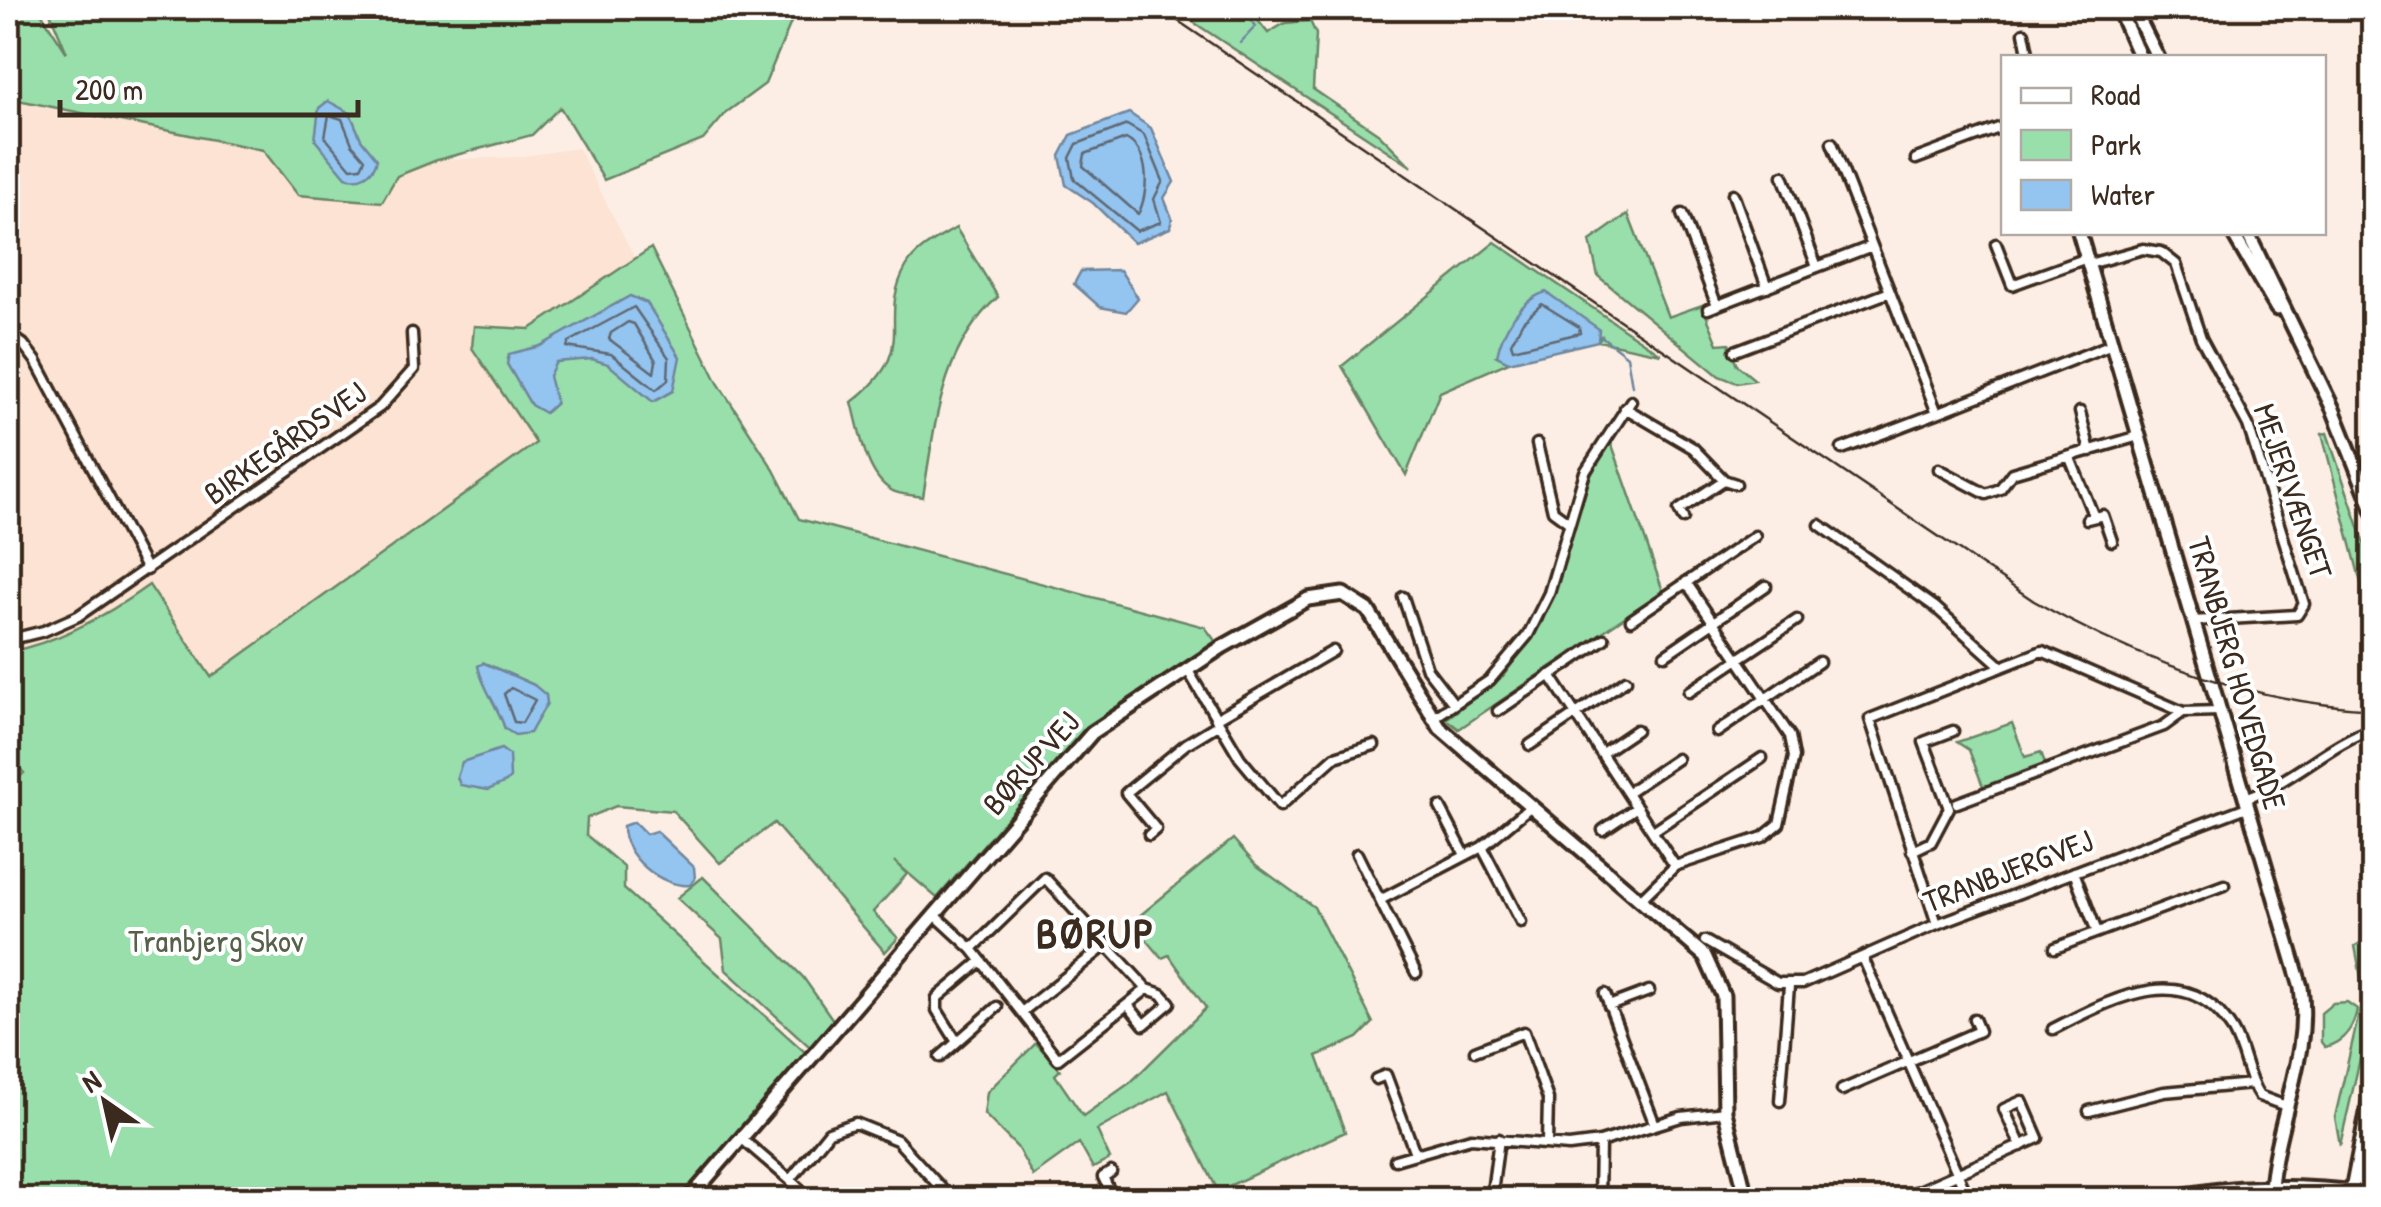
<svg xmlns="http://www.w3.org/2000/svg" width="2381" height="1207" viewBox="0 0 2381 1207" font-family="'Patrick Hand',sans-serif">
<style>
.built{fill:#fce3d3}
.green{fill:#98dfac;stroke:#6a8465;stroke-width:2.5;fill-rule:evenodd}
.water{fill:#94c4f0;stroke:#70869c;stroke-width:2.5}
.lines{fill:none;stroke-linecap:round;stroke-linejoin:round}
.shore{stroke:#5f6872;stroke-width:2.5}
.stream{stroke:#70869c;stroke-width:2.5}
.street-casing{stroke:#3b2a1e;stroke-width:15}
.secondary-casing{stroke:#3b2a1e;stroke-width:19}
.street{stroke:#fff;stroke-width:8}
.secondary{stroke:#fff;stroke-width:11}
.tram{stroke:#3b2a1e;stroke-width:2.5}
.labels{text-anchor:middle;stroke-width:8;stroke-linejoin:round;paint-order:stroke}
.street-label{font-size:32px;fill:#3b2a1e;stroke:#fff}
.park-label{font-size:32px;fill:#576049;stroke:#fff}
.district-label{font-size:42px;font-weight:bold;letter-spacing:2.5px;fill:#3b2a1e;stroke:#fff}
</style>
<rect width="100%" height="100%" fill="#fdeee5"/>
<filter id="ink" filterUnits="userSpaceOnUse"><feTurbulence type="fractalNoise" baseFrequency=".01" numOctaves="2"/><feDisplacementMap in="SourceGraphic" scale="20" xChannelSelector="R" yChannelSelector="G"/><feConvolveMatrix kernelMatrix="1 2 1 2 8 2 1 2 1" color-interpolation-filters="sRGB"/></filter>
<g filter="url(#ink)">
<path class="built" d="M8 100 263 150 298 195 397 177 437 160 517 157 578 148 635 258 530 329 474 326 472 348 536 443 211 678 149 585 71 633 41 646 8 652Z"/>
<path class="green" d="M8 8H38L67 53 48 8H797L765 84 727 112 703 140 604 180 560 107 532 135 437 160 397 176 382 202 298 195 263 150 8 98Z
M1172 8H1248L1268 33 1285 23 1310 21 1316 34 1313 89 1379 134 1412 167Z
M1628 214 1668 317 1702 305 1718 344 1729 343 1737 365 1755 380 1737 383 1719 376 1598 276 1590 241Z
M956 228 998 297C941 348 935 425 923 497 914 495 898 495 891 490 865 475 859 427 852 402 923 347 875 322 906 267 916 249 938 239 956 228Z
M1495 242 1661 354 1598 341 1601 336 1497 356 1509 362 1440 392 1406 475 1342 366Z
M651 248 718 383 774 470 799 519 1205 627 1216 642 1082 732 937 898 894 861 907 874 873 912 898 938 885 952 774 823 720 863 673 811 616 806 587 818 586 835 624 867V889L805 1052 678 1199H8V787L24 773 8 756V652C59 642 106 616 149 585L211 677 536 443 472 348 474 326 530 329ZM484 663 534 685 547 703 530 732 505 729Z
M2327 433 2373 568V602L2365 598 2322 434Z
M1610 439 1663 591 1459 729 1446 719 1503 676 1542 623 1581 495Z
M2012 723 2025 757 2041 752 2046 766 1984 789 1969 750 1957 742Z
M1233 839 1256 865 1314 907 1373 1023 1358 1038 1317 1056 1345 1132 1218 1191 1168 1091 1097 1130 1110 1159 1093 1168 1079 1143 1033 1176 1017 1147 984 1114 987 1092 1036 1043 1060 1070 1055 1075 1083 1116 1131 1082 1206 1008 1169 955 1162 958 1132 922Z
M703 877 803 977 833 1020 810 1047 726 970 722 939 677 898Z
M2373 935V1003L2340 1145 2335 1117 2364 992 2355 946Z
M2347 1002 2357 1009C2354 1027 2344 1042 2325 1047L2321 1042V1013L2333 1003Z"/>
<path class="water" d="M328 101 350 113 361 139 377 159C374 174 360 182 346 177L315 140 319 108Z
M1129 113 1151 128 1174 182 1164 198 1172 218 1170 228 1134 243 1093 203 1066 185 1060 156 1071 135Z
M1120 270 1138 298 1126 312 1100 307 1074 284 1081 271Z
M1546 292 1599 329 1598 341 1509 362 1497 356C1502 330 1520 300 1546 292Z
M630 296 647 303 680 357 673 391 653 402 608 364 592 359 556 362 549 376 556 403 545 413 531 405 507 364 509 354 540 346Z
M484 663 534 685 546 695 547 703 530 733 515 735 505 729C499 708 482 687 478 666Z
M501 749 509 755 510 778 506 782 488 790 460 785 457 777 462 762Z
M634 822 646 834 656 831 694 867 695 879 690 885C661 888 622 855 623 826Z"/>
<g class="lines">
<path class="shore" d="M329 115 342 119 352 144 365 159 361 167 351 168 325 137Z
M1127 125 1144 135 1163 181 1154 199 1161 222 1137 231 1074 179 1070 158 1077 144Z
M1126 139C1151 152 1149 194 1138 214L1083 166 1085 154Z
M1542 304 1579 327 1580 333 1513 349 1511 343 1523 321Z
M634 307 669 358 668 380 656 390 611 354 567 347 569 342Z
M628 322 634 324 656 361 654 373 609 339 611 333Z
M511 688 535 700 522 723 514 722 504 694Z"/>
<path class="stream" d="M1240 8 1256 26 1240 43
M1601 336 1627 356 1632 386"/>
<defs>
<path id="street" d="M2024 33 2029 58
M1832 143 1937 413 2112 344
M1916 159 2004 126
M1783 176 1817 267
M1733 194 1767 287
M1682 214 1717 306
M1996 244 2012 285 2087 258
M2089 264 2143 249 2161 252 2176 264 2201 338 2248 425 2304 604 2297 615 2193 621
M1708 309 1872 246
M8 334 23 344 36 361 147 570
M1735 351 1890 292
M1625 408 1693 448 1724 480 1736 484
M2080 412 2090 451
M1537 444 1553 511 1568 522
M1842 449 1937 413
M2070 458 2094 517
M1939 469 1986 494 2000 489 2012 473 2139 436
M1683 518 1679 510 1724 480
M2087 519 2103 515 2112 541
M1820 525 1935 607 2001 666
M1403 597 1427 669 1454 704
M1631 620 1755 536
M8 640 44 631 78 616 380 407 414 369 412 333
M1665 655 1766 586
M1187 669 1240 758 1280 806 1335 757 1374 745
M1550 675 1675 866
M1689 692 1797 620
M1498 711 1604 639
M1216 719 1333 651
M1432 719 1490 680 1528 635 1549 593 1585 472 1631 401
M1717 732 1819 662
M1530 745 1626 680
M1602 753 1636 730
M1628 792 1677 759
M2245 798C2292 783 2327 744 2374 728
M1957 803 2164 726 2183 712
M1440 807 1465 855
M1603 830 1637 807
M1653 831 1762 758
M1149 835 1156 829 1126 793 1186 744 1219 724
M1482 847 1521 922
M1912 851 1931 842 1949 808 1924 742 1953 731
M1357 854 1416 973
M2074 872 2097 932
M1380 900 1482 847 1530 807
M1639 901 1675 866 1763 837 1779 824 1794 757 1790 736 1686 582
M934 914 972 949 1058 1059 1147 989 1045 878 972 949
M1937 924 1870 719 2042 651 2183 712 2219 711
M1705 941 1778 983H1803L1937 924 2247 807
M2055 948 2224 885
M1863 958 1969 1200
M1605 994 1655 1125
M1128 1005 1144 1025 1170 1003 1162 994 1147 989
M1609 1006 1649 991
M1023 1011 1105 946
M2053 1029C2110 1000 2188 956 2233 1031 2245 1052 2246 1077 2259 1096L2286 1106
M957 1042 937 1010V998L981 961
M1475 1051 1524 1032 1548 1099 1547 1144
M940 1057 997 1007
M1376 1079 1386 1075 1415 1153
M1842 1090 1979 1031 1974 1019
M1780 1101 1789 986
M2089 1111 2164 1092 2252 1084
M741 1138 790 1180 829 1132 855 1123 897 1140 941 1188
M1395 1160 1471 1138 1569 1146 1600 1142 1681 1117 1725 1112
M1111 1172 1103 1177 1114 1200
M790 1180 811 1200
M1900 1199 2038 1138 2022 1101 2004 1109 2021 1146
M1491 1200 1499 1139
M1599 1200 1600 1142"/>
<path id="secondary" d="M2118 8 2140 58
M2133 8 2158 58
M2079 232 2301 987C2311 1056 2276 1119 2271 1188
M2232 232 2277 309
M2247 232 2333 409 2374 512
M2275 1189 2302 1200
M688 1200 1092 733 1222 647 1308 599 1343 594 1368 610 1440 728 1705 956 1723 996 1725 1112 1747 1200
M2161 1200C2231 1183 2303 1185 2374 1194
M2350 1200 2374 1077"/>
</defs>
<use href="#street" class="street-casing"/>
<use href="#secondary" class="secondary-casing"/>
<use href="#street" class="street"/>
<use href="#secondary" class="secondary"/>
<path class="tram" d="M1159 8 2034 601C2139 661 2252 703 2374 709"/>
</g>
</g>
<g class="labels">
<g class="street-label">
<text transform="translate(285 443) rotate(-35)" y="11">BIRKEGÅRDSVEJ</text>
<text transform="translate(2293 491) rotate(71)" y="11">MEJERIVÆNGET</text>
<text transform="translate(2237 673) rotate(74)" y="11">TRANBJERG HOVEDGADE</text>
<text transform="translate(1031 763) rotate(-48)" y="11">BØRUPVEJ</text>
<text transform="translate(2008 871) rotate(-21)" y="11">TRANBJERGVEJ</text>
</g>
<g class="park-label">
<text x="216" y="952">Tranbjerg Skov</text>
</g>
<g class="district-label">
<text x="1096" y="948">BØRUP</text>
</g>
</g>
<rect width="2381" height="1207" fill="none" stroke="#fff" stroke-width="40"/>
<rect x="20" y="20" width="2341" height="1167" fill="none" stroke="#3b2a1e" stroke-width="4" filter="url(#ink)"/>
<rect x="2001" y="55" width="325" height="180" fill="#ffffff" stroke="#b1aaa5" stroke-width="2.5"/>
<rect x="2021" y="88" width="50" height="15" fill="#ffffff" stroke="#b1aaa5" stroke-width="2.5"/>
<text x="2091" y="105" font-size="30" fill="#3b2a1e">Road</text>
<rect x="2021" y="130" width="50" height="30" fill="#98dfac" stroke="#b1aaa5" stroke-width="2.5"/>
<text x="2091" y="155" font-size="30" fill="#3b2a1e">Park</text>
<rect x="2021" y="180" width="50" height="30" fill="#94c4f0" stroke="#b1aaa5" stroke-width="2.5"/>
<text x="2091" y="205" font-size="30" fill="#3b2a1e">Water</text>
<g transform="translate(105 1102) rotate(326)" stroke="#ffffff" stroke-width="8" paint-order="stroke">
<path d="M0-8L18 38L0 25L-18 38Z" fill="#3b2a1e"/>
<text y="-15" font-size="28" font-weight="bold" text-anchor="middle" fill="#3b2a1e">N</text>
</g>
<path d="M60 100v15h298v-15" fill="none" stroke="#3b2a1e" stroke-width="5"/>
<text x="75" y="100" font-size="30" fill="#3b2a1e" stroke="#ffffff" stroke-width="8" paint-order="stroke">200 m</text>
</svg>
